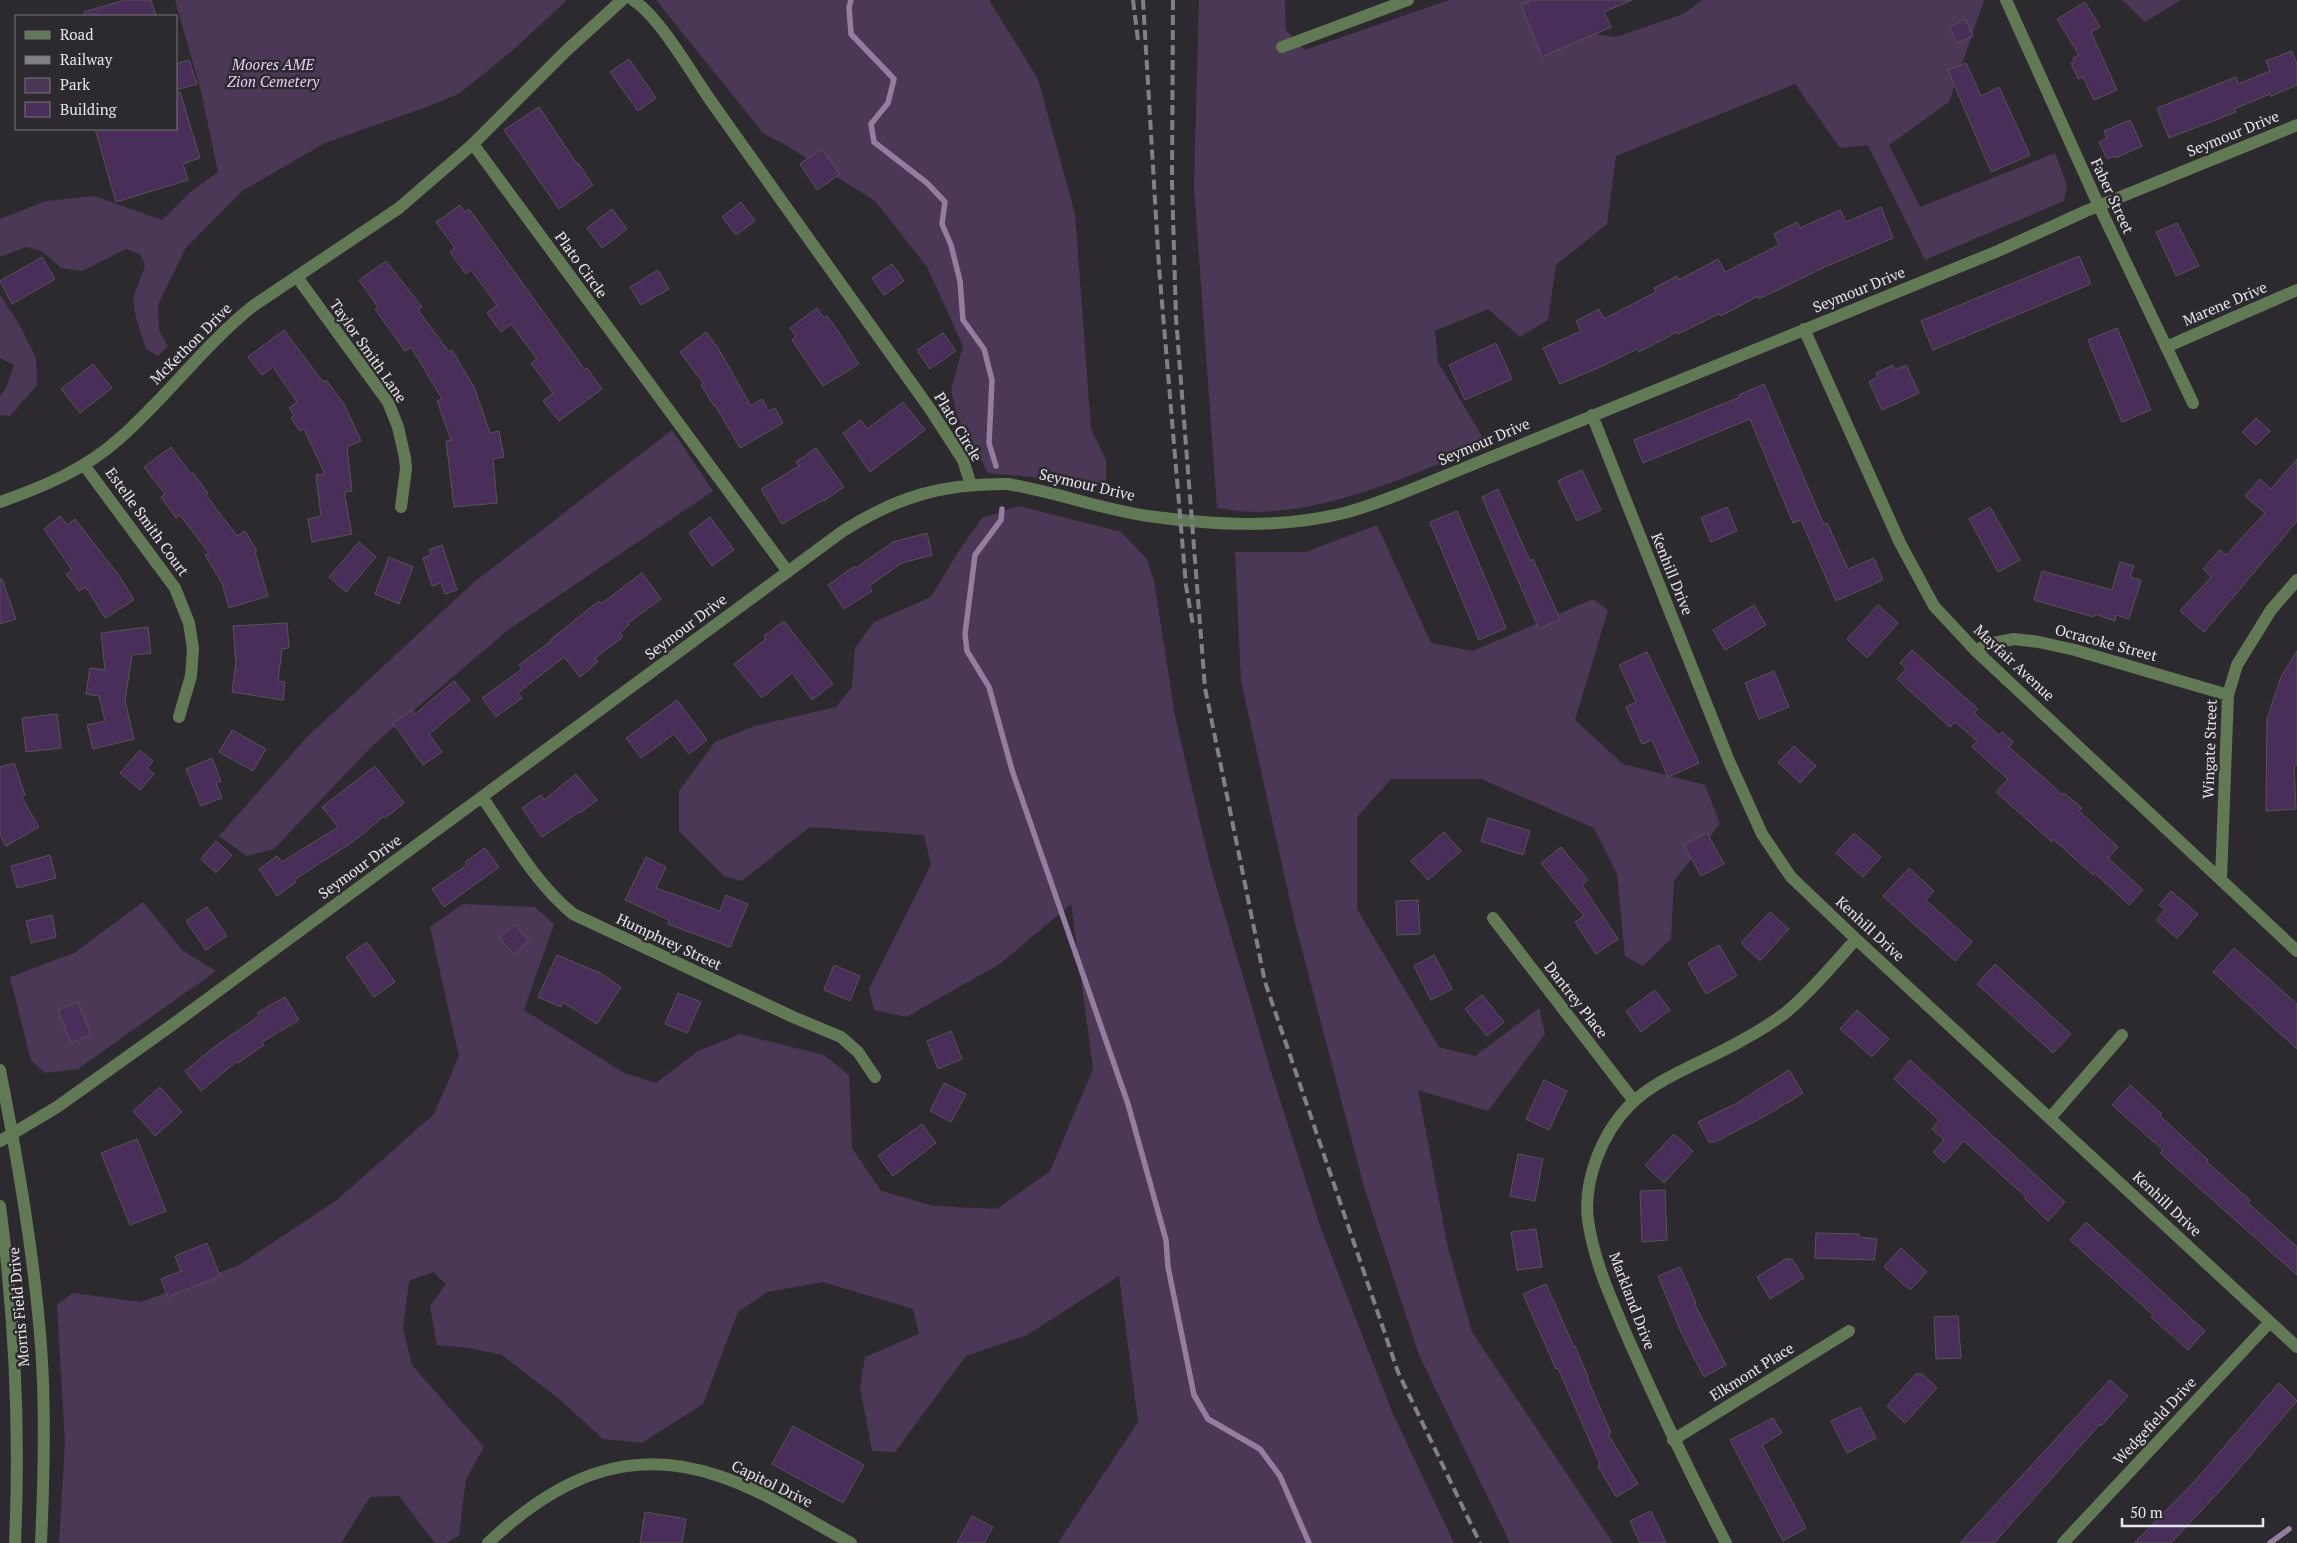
<svg xmlns="http://www.w3.org/2000/svg" width="2297" height="1543" viewBox="0 0 2297 1543" font-family="'PT Serif',serif">
<style>
.green{fill:#4b3856}
.lines{fill:none;stroke-linecap:round;stroke-linejoin:round}
.stream{stroke:#937e9f;stroke-width:5.5}
.building{fill:#492e59;stroke:#575359}
.minor{stroke:#617954;stroke-width:12}
.rail{stroke:#838085;stroke-width:4;stroke-dasharray:10 5;stroke-linecap:butt}
.labels{text-anchor:middle;stroke-width:5;stroke-linejoin:round;paint-order:stroke}
.park-label{font-size:15px;font-style:italic;fill:#e8cdf9;stroke:#2d2a2f}
.street-label{font-size:15px;fill:#e8e6ea;stroke:#2d2a2f}
</style>
<rect width="100%" height="100%" fill="#2d2a2f"/>
<path class="green" d="M175 0H567L513 50 460 93 432 105 325 143 242 191 185 249 158 305 159 330 168 346 158 356 146 349 136 318 133 298 145 266 140 254 126 249 82 271 61 268 42 251 26 247 0 257V219L46 201 94 196 162 220 189 193 218 172 201 91Z
M656 0H989L1038 79 1075 214 1091 429 1106 460V481L1091 487 1031 477 988 473 957 416 951 389 963 346 927 267 875 201 789 147 763 133Z
M1199 0H1285L1286 30 1305 50 1449 0H1532L1580 32 1616 37 1683 14 1702 0H1984L1949 102 1889 145 1920 207 2055 153 2067 185 2064 201 1925 260 1868 145 1840 148 1795 84 1616 156 1607 224 1556 265 1548 320 1520 337 1488 309 1435 331 1438 362 1487 445C1411 474 1334 512 1251 512 1240 512 1228 509 1217 508L1194 187Z
M2122 0H2181L2145 22Z
M0 295 19 324 36 358 37 385 10 416 0 415V396L7 386 14 365 0 358Z
M672 430 713 491 508 630 373 745 274 849 247 856 219 836 307 737 473 583Z
M1019 506 1121 532 1147 559 1154 581 1175 716 1210 865 1269 1065 1321 1229 1392 1412 1454 1543H1058L1138 1422 1119 1276 1027 1335 966 1356 895 1452 872 1451 860 1387 865 1357 919 1334 913 1309 823 1282 767 1292 738 1312 703 1404 642 1443 603 1439 559 1399 502 1355 469 1348 437 1345 430 1306 446 1284 433 1272 409 1281 403 1328 412 1365 484 1447 466 1479 459 1536 446 1543H435L399 1496 370 1497 341 1543H59L65 1443 57 1305 73 1293 141 1302 239 1265 337 1200 434 1114 459 1056 430 927 463 904 535 907 554 924 524 1010 624 1073 656 1083 698 1051 740 1034 824 1055 849 1075 852 1148 881 1191 934 1206 997 1209 1050 1171 1093 1069 1071 904 1000 964 906 1017 874 1010 869 989 931 865 924 835 810 827 742 881 724 876 679 831V791L715 742 754 726 836 707 852 687 855 648 874 622 931 597 958 552 982 518Z
M1377 525 1431 643 1473 651 1593 599 1608 610 1575 720 1623 764 1705 785 1720 824 1674 881 1671 939 1643 966 1625 956 1617 874 1594 828 1481 779H1391L1357 817V909L1439 1047 1475 1056 1539 1008 1545 1034 1488 1111 1418 1090 1448 1248 1472 1332 1613 1543H1510L1419 1355 1364 1187 1295 923 1241 681 1235 552H1306Z
M143 902 182 950 216 971 78 1069 46 1073 31 1061 10 977 74 953Z"/>
<g class="lines">
<path class="stream" d="M851 0 849 7 851 34 894 79 888 103 871 124 874 142 927 183 945 202 942 224 951 245 960 281 963 320 984 349 992 380 989 443 996 466
M1002 509 1001 520 975 555 965 634 967 651 989 687 1012 770 1128 1104 1166 1240 1168 1267 1194 1395 1208 1419 1260 1449 1280 1476 1309 1543
M2270 1543 2289 1529"/>
</g>
<path class="building" d="M125 0H151L156 16H85L84 12Z
M1532 0H1632L1604 12 1611 27 1542 57 1521 5Z
M2085 2 2100 27 2091 32 2117 90 2094 100 2083 77 2078 79 2071 63 2074 62 2073 58 2079 55 2057 19Z
M1965 19 1973 36 1957 43 1949 27Z
M2292 51 2297 64V85L2271 96 2270 94 2234 109 2236 112 2169 138 2157 108 2236 77 2238 84 2270 71 2266 61Z
M629 59 656 98 638 111 610 72Z
M189 60 197 84 176 90V64Z
M1966 63 1981 96 1999 87 2030 155 1991 172 1948 70Z
M176 92H180L200 158 183 164 188 180 116 202 95 129H176Z
M539 107 577 164 578 163 593 185 559 209 504 130Z
M2130 120 2142 146 2116 158 2115 156 2107 159 2099 142 2107 138 2104 131Z
M822 149 840 174 817 190 800 164Z
M741 202 755 221 736 235 722 217Z
M460 205 465 212 469 209 585 370 587 368 602 389 559 421 543 401 553 393 531 363 537 359 511 324 501 332 487 313 497 305 471 270 466 274 450 252 455 248 436 222Z
M1881 207 1893 238 1827 266 1759 299 1758 296 1721 316 1719 314 1678 334 1677 332 1639 352 1637 349 1600 367 1560 384 1543 348 1581 331 1576 321 1599 309 1604 319 1656 292 1654 288 1677 276 1679 280 1718 259 1725 272 1779 245 1774 234 1797 222 1800 228 1840 210 1846 222Z
M612 209 627 229 602 248 587 228Z
M2177 223 2199 266 2176 276 2156 232Z
M2079 256 2091 284 1933 350 1921 321Z
M42 257 55 279 12 304 0 281Z
M386 261 422 307 418 310 449 352 452 350 474 387 490 433 499 431 504 457 493 459 497 503 454 507 446 441 451 440 437 401 442 399 411 347 405 351 375 309 378 307 359 280Z
M892 264 904 281 884 295 872 278Z
M658 270 669 289 641 305 630 287Z
M817 308 824 318 827 316 836 328 859 364 823 386 792 340 796 336 790 328Z
M2117 328 2151 410 2122 422 2088 340Z
M284 330 323 382 326 380 344 404 361 441 347 447 352 491 344 492 352 534 312 542 308 519 321 516 316 475 325 474 304 429 300 431 291 418 294 415 289 408 297 402 273 367 262 375 248 357Z
M706 332 718 348 751 406 762 399 769 411 775 408 783 423 740 448 715 405 714 406 701 385 703 383 680 352Z
M943 333 956 351 930 369 917 350Z
M1496 343 1512 379 1465 400 1449 365Z
M93 364 112 388 80 413 61 389Z
M1893 365 1895 370 1906 365 1919 393 1882 410 1869 382 1878 377 1876 373Z
M1764 384 1824 525 1827 523 1848 569 1874 558 1883 580 1836 601 1801 520 1793 523 1750 419 1643 463 1634 440 1740 397 1739 395Z
M903 402 925 430 870 472 843 433 861 420 867 429Z
M2256 418 2270 431 2256 445 2242 432Z
M171 447 191 474 193 473 208 493 206 495 237 536 245 531 257 551 255 552 268 596 229 608 222 583 205 555 209 553 180 515 176 518 161 497 165 494 144 467Z
M816 448 844 487 824 501 823 500 782 524 761 489 799 466 796 462Z
M2297 459V521L2204 632 2180 611 2211 577 2203 569 2220 550 2226 555 2265 513 2245 496 2260 479 2271 489Z
M1582 470 1601 510 1577 521 1558 481Z
M1498 489 1530 561 1533 559 1560 619 1539 629 1482 497Z
M1727 507 1737 531 1711 542 1701 518Z
M1990 507 2020 560 1998 572 1969 519Z
M1457 511 1506 628 1479 640 1430 522Z
M60 516 67 525 75 519 120 577 134 600 105 618 86 587 79 591 66 574 72 570 44 529Z
M710 517 734 550 712 566 689 533Z
M927 533 932 555 902 563 869 586 872 591 844 609 828 585 855 566 856 568 893 542Z
M359 542 376 557 346 592 329 577Z
M442 545 457 590 445 594 441 583 432 586 423 558 431 555 429 550Z
M389 557 413 567 399 604 375 594Z
M2120 562 2134 566 2130 577 2141 580 2129 619 2116 615 2115 621 2095 614 2094 617 2034 600 2042 571 2112 590Z
M642 573 661 599 628 623 629 625 620 633 623 637 595 658 598 662 580 677 564 657 518 693 522 698 496 717 482 698 522 669 519 665 551 641 550 640 585 612 599 601 601 604Z
M0 579H2L16 619 0 624Z
M1754 605 1766 625 1725 650 1713 630Z
M1878 605 1898 623 1867 658 1847 639Z
M784 621 833 684 812 700 792 673 762 698 734 664 766 639 764 636Z
M287 623 289 648 282 649 278 681 285 682 283 700 232 692 236 663 233 626Z
M148 627 151 653 132 655 125 701 134 739 93 749 87 725 105 721 99 696 86 694 90 668 105 670 101 633Z
M1912 650 1978 709 1974 713 1999 735 2002 732 2013 742 2009 747 2063 795 2064 793 2082 808 2079 811 2118 847 2108 858 2143 890 2129 905 2095 873 2093 875 2053 839 2052 842 1996 792 2008 779 1972 747 1977 741 1955 722 1950 727 1897 679 1906 669 1900 663Z
M2297 651V765H2294L2296 809 2266 811 2267 719 2281 677Z
M1647 652 1699 763 1668 777 1652 740 1642 744 1626 707 1636 702 1619 665Z
M1774 671 1789 707 1759 719 1745 683Z
M454 681 470 700 429 734 442 752 423 765 393 723 412 710 415 714Z
M677 700 707 740 689 754 674 734 641 758 626 738Z
M57 714 61 748 26 752 22 718Z
M232 730 266 749 253 771 219 752Z
M1794 746 1816 766 1800 783 1778 762Z
M140 750 153 761 147 768 154 774 140 790 120 773Z
M212 758 221 781 216 783 222 798 201 806 186 769Z
M14 763 25 795 21 796 39 827 6 846 0 835V767Z
M375 766 404 803 385 818 383 817 354 841 294 880 296 882 277 896 259 869 277 856 282 862 338 827 322 807Z
M576 774 597 800 580 813 579 812 542 837 522 808 541 795 544 800Z
M1488 818 1530 831 1523 855 1481 841Z
M1444 832 1461 851 1428 880 1411 861Z
M1707 833 1724 864 1701 876 1684 845Z
M1854 833 1881 857 1863 877 1836 853Z
M216 841 232 855 216 873 201 859Z
M1561 847 1588 880 1582 885 1618 939 1596 954 1575 922 1584 916 1541 863Z
M485 848 499 867 444 907 432 889 467 865 465 862Z
M50 855 56 878 17 888 11 866Z
M646 857 666 867 656 888 720 911 726 895 748 904 730 947 668 924 669 920 625 900Z
M1909 868 1934 891 1926 900 1972 942 1955 961 1883 896Z
M2171 891 2198 914 2177 938 2156 920 2165 910 2159 905Z
M1418 900 1420 934 1397 935 1396 901Z
M207 907 227 936 206 950 186 921Z
M1770 912 1789 929 1760 961 1741 943Z
M52 915 56 937 31 943 26 921Z
M515 925 529 941 514 954 499 938Z
M367 942 395 982 374 997 346 957Z
M1719 945 1737 976 1706 994 1688 963Z
M2234 948 2297 1004V1049L2213 972Z
M557 955 600 973 621 987 597 1024 563 1002 561 1007 538 997Z
M1434 955 1452 989 1431 1000 1414 966Z
M1995 964 2071 1034 2053 1053 1977 984Z
M834 965 860 976 850 1001 824 990Z
M1655 990 1670 1010 1641 1032 1626 1011Z
M678 993 701 1002 687 1033 665 1024Z
M1482 995 1504 1022 1487 1036 1465 1009Z
M285 997 299 1020 262 1042 264 1045 238 1063 236 1062 201 1091 185 1071 213 1048 259 1016 257 1013Z
M78 1002 91 1035 71 1043 58 1010Z
M1857 1010 1889 1039 1872 1057 1840 1029Z
M951 1031 962 1059 938 1069 927 1041Z
M1910 1060 2065 1202 2048 1221 2025 1199 2026 1197 1964 1141 1944 1163 1933 1152 1944 1140 1932 1129 1939 1120 1894 1079Z
M1789 1070 1803 1093 1767 1115 1715 1142H1709L1698 1122 1737 1103Z
M1544 1080 1567 1091 1549 1130 1526 1119Z
M944 1083 966 1094 951 1122 930 1111Z
M2130 1085 2162 1114 2160 1116 2208 1160 2207 1162 2250 1200 2248 1203 2297 1247V1275L2160 1153 2163 1150 2112 1105Z
M160 1087 182 1112 155 1136 133 1111Z
M922 1124 936 1143 893 1176 878 1156Z
M1674 1134 1693 1151 1664 1183 1645 1165Z
M137 1139 166 1211 130 1225 101 1153Z
M1518 1154 1543 1159 1535 1201 1510 1196Z
M1665 1190 1667 1240 1642 1242 1640 1191Z
M2086 1222 2205 1331 2188 1350 2151 1317 2153 1315 2070 1240Z
M1536 1229 1542 1267 1517 1270 1511 1232Z
M1816 1233 1859 1234V1237L1877 1239 1874 1260 1815 1258Z
M207 1243 220 1276 168 1297 161 1279 181 1271 175 1256Z
M1901 1248 1927 1272 1910 1290 1884 1267Z
M1786 1259H1792L1804 1278 1770 1299 1757 1277Z
M1680 1267 1696 1303H1694L1726 1365 1704 1377 1681 1332 1658 1276Z
M1546 1284 1574 1347 1575 1346 1588 1377 1587 1378 1611 1433 1608 1434 1638 1484 1616 1497 1598 1466 1600 1464 1558 1368 1556 1369 1523 1294Z
M1958 1316 1961 1358 1936 1359 1934 1317Z
M1916 1374H1922L1937 1388 1905 1423 1887 1406Z
M2110 1380 2128 1396 2101 1426 2100 1424 1994 1543H1960Z
M2279 1383 2297 1401 2226 1484 2171 1543H2134L2194 1482Z
M1860 1407 1876 1438 1847 1453 1831 1421Z
M1773 1418 1782 1433 1762 1445 1806 1528 1783 1541 1730 1440Z
M793 1426 864 1465 843 1503 772 1464Z
M1651 1511 1666 1543H1640L1630 1521Z
M645 1512 686 1519 682 1543H640Z
M972 1516 993 1527 984 1543H957Z"/>
<g class="lines">
<path class="minor" d="M622 0 566 51 473 144 788 572
M633 0C660 17 693 76 713 104 785 206 858 308 930 409L963 460 971 485
M2006 0 2099 206 2193 403
M1282 47 1408 0
M297 277 388 402 398 427 405 458 406 469 401 507
M1804 329 1900 543 1934 606 1975 650 2297 951
M2166 347 2297 290
M1592 415 1729 761 1762 834 1791 877 1856 939 2297 1347
M84 465 175 588 189 623 193 649 191 676 179 717
M0 502C43 487 86 469 120 438 167 397 204 345 253 306L399 208 473 144
M1975 650 1993 643 2014 639 2039 642 2075 650 2228 695
M482 797C510 837 535 883 573 914L793 1017 841 1037 858 1052 875 1077
M2221 879 2228 695 2237 665 2271 610 2297 580
M1493 918 1634 1101
M0 1070C18 1161 34 1253 41 1346 46 1412 44 1478 41 1543
M2050 1118 2122 1035
M0 1141 57 1107 172 1025 843 531C897 497 943 483 1008 484 1055 492 1101 509 1148 516 1213 525 1280 529 1344 513 1368 507 1392 497 1415 488L1998 251 2086 211 2297 125
M0 1206C15 1318 20 1430 15 1543
M1673 1440 1849 1331
M488 1543C555 1480 627 1444 719 1476 765 1491 808 1520 851 1543
M1726 1543C1692 1477 1660 1411 1630 1343 1613 1303 1594 1263 1588 1220 1583 1181 1602 1133 1630 1105 1656 1078 1706 1061 1739 1042 1757 1032 1775 1022 1790 1009 1814 988 1835 963 1856 939
M2063 1543 2270 1322"/>
<path class="rail" d="M1133 0 1138 40
M1143 0 1159 267 1186 586 1193 625
M1173 0 1172 182 1176 318 1205 688 1265 982 1398 1372 1480 1543"/>
</g>
<g class="labels">
<g class="park-label">
<text x="273" y="70">Moores AME<tspan x="273" dy="17">Zion Cemetery</tspan></text>
</g>
<g class="street-label">
<text transform="translate(2233 134) rotate(-22)" y="5">Seymour Drive</text>
<text transform="translate(2112 196) rotate(65)" y="5">Faber Street</text>
<text transform="translate(581 265) rotate(54)" y="5">Plato Circle</text>
<text transform="translate(1859 290) rotate(-22)" y="5">Seymour Drive</text>
<text transform="translate(2225 304) rotate(-23)" y="5">Marene Drive</text>
<text transform="translate(191 344) rotate(-45)" y="5">McKethon Drive</text>
<text transform="translate(368 351) rotate(55)" y="5">Taylor Smith Lane</text>
<text transform="translate(958 427) rotate(59)" y="5">Plato Circle</text>
<text transform="translate(1484 442) rotate(-23)" y="5">Seymour Drive</text>
<text transform="translate(1087 485) rotate(13)" y="5">Seymour Drive</text>
<text transform="translate(147 522) rotate(54)" y="5">Estelle Smith Court</text>
<text transform="translate(1672 574) rotate(68)" y="5">Kenhill Drive</text>
<text transform="translate(686 627) rotate(-37)" y="5">Seymour Drive</text>
<text transform="translate(2106 643) rotate(15)" y="5">Ocracoke Street</text>
<text transform="translate(2014 663) rotate(43)" y="5">Mayfair Avenue</text>
<text transform="translate(2210 749) rotate(-88)" y="5">Wingate Street</text>
<text transform="translate(360 867) rotate(-36)" y="5">Seymour Drive</text>
<text transform="translate(1870 929) rotate(43)" y="5">Kenhill Drive</text>
<text transform="translate(669 942) rotate(25)" y="5">Humphrey Street</text>
<text transform="translate(1576 1000) rotate(52)" y="5">Dantrey Place</text>
<text transform="translate(2167 1204) rotate(43)" y="5">Kenhill Drive</text>
<text transform="translate(1632 1301) rotate(69)" y="5">Markland Drive</text>
<text transform="translate(19 1307) rotate(-95)" y="5">Morris Field Drive</text>
<text transform="translate(1752 1372) rotate(-32)" y="5">Elkmont Place</text>
<text transform="translate(2155 1421) rotate(-47)" y="5">Wedgefield Drive</text>
<text transform="translate(772 1484) rotate(26)" y="5">Capitol Drive</text>
</g>
</g>
<rect x="15" y="15" width="162" height="115" fill="#2d2a2f" stroke="#78757a"/>
<rect x="25" y="31" width="25" height="8" fill="#617954" stroke="#78757a"/>
<text x="60" y="40" font-size="15" fill="#e8e6ea">Road</text>
<rect x="25" y="56" width="25" height="8" fill="#838085" stroke="#78757a"/>
<text x="60" y="65" font-size="15" fill="#e8e6ea">Railway</text>
<rect x="25" y="78" width="25" height="15" fill="#4b3856" stroke="#78757a"/>
<text x="60" y="90" font-size="15" fill="#e8e6ea">Park</text>
<rect x="25" y="102" width="25" height="15" fill="#492e59" stroke="#78757a"/>
<text x="60" y="115" font-size="15" fill="#e8e6ea">Building</text>
<path d="M2122 1518v8h141v-8" fill="none" stroke="#e8e6ea" stroke-width="2.5"/>
<text x="2130" y="1518" font-size="15" fill="#e8e6ea" stroke="#2d2a2f" stroke-width="4" paint-order="stroke">50 m</text>
</svg>
